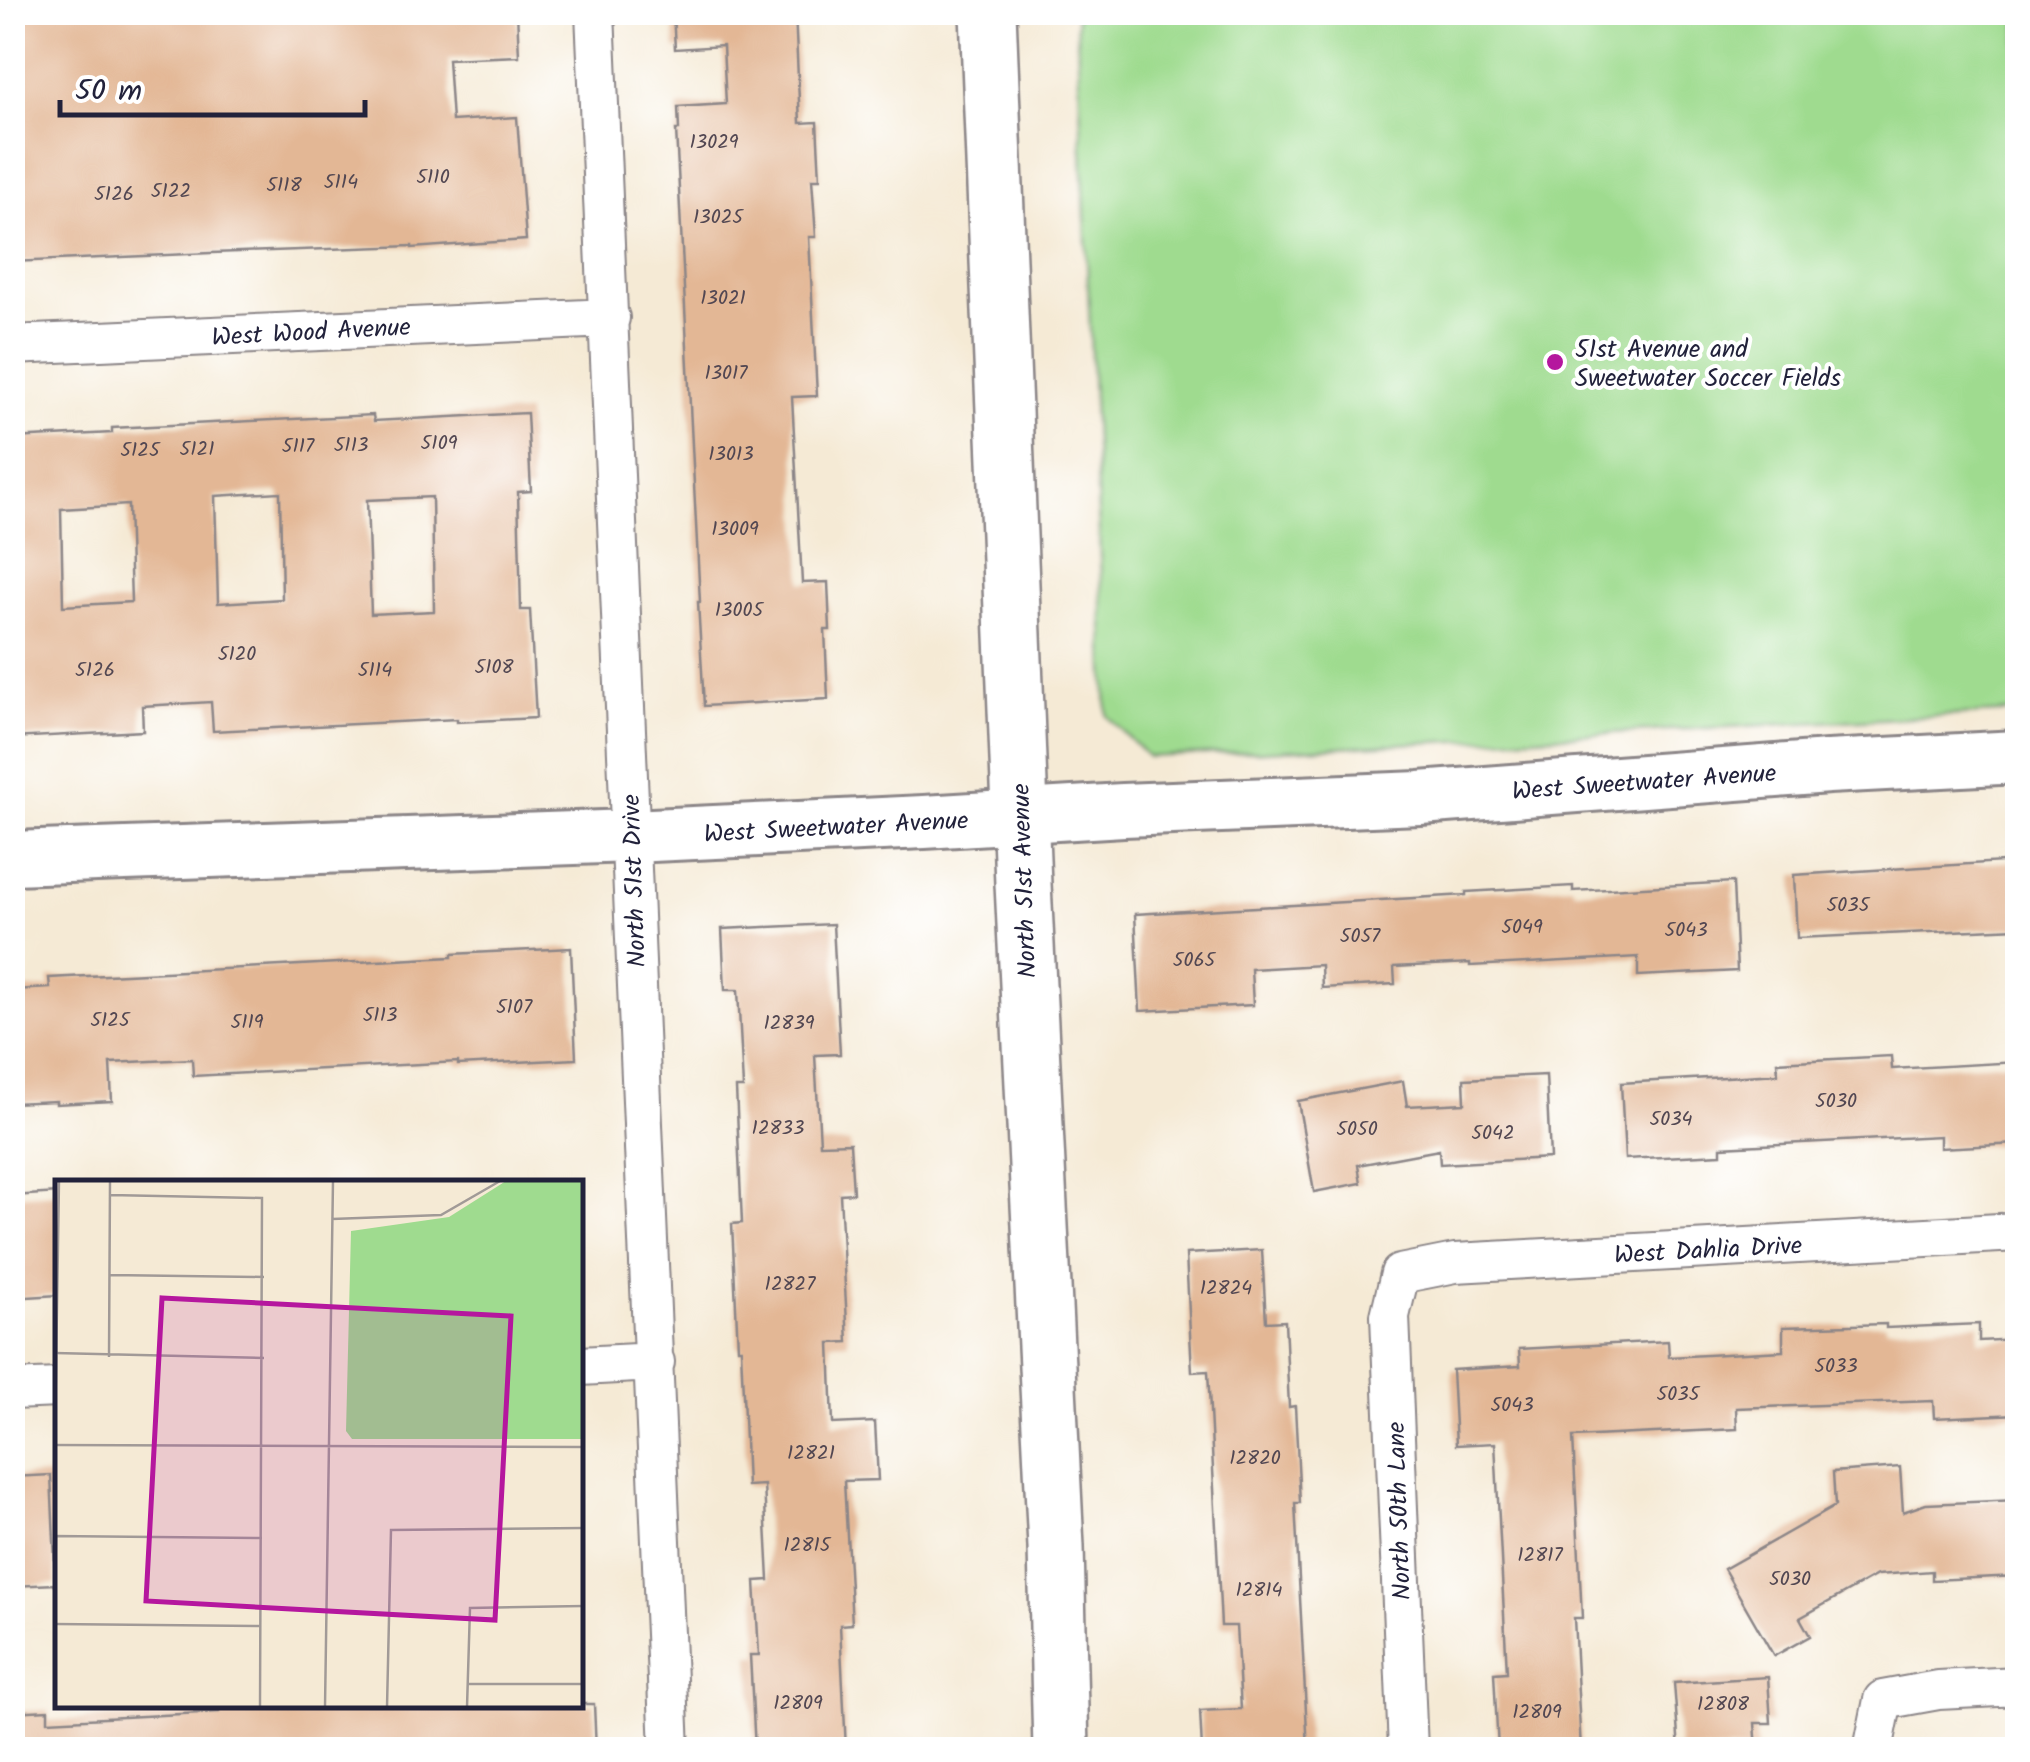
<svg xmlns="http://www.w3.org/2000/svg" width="2030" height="1762" viewBox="0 0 2030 1762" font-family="Kalam,sans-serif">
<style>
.green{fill:#9fdb8f;stroke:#607e65;stroke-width:2.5}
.building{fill:#e3b795;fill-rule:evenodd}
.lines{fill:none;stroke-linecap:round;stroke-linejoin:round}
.street-casing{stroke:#8c8688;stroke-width:42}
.secondary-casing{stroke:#8c8688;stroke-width:58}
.primary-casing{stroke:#8c8688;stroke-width:60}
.street{stroke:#fff;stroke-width:38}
.secondary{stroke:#fff;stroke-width:52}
.primary{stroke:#fff;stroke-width:55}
.poi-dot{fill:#b5179e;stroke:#fff;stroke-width:4}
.labels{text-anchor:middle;stroke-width:8;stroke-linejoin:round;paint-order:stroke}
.number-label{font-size:20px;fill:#524752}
.street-label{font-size:25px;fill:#22223b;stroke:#fff}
.poi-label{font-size:25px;fill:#22223b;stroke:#fff;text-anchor:start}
.inset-road{fill:none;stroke:#a19a97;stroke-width:2.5}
.view{fill:#b5179e;fill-opacity:0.15;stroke:#b5179e;stroke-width:5}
.inset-edge{fill:none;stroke:#22223b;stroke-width:5}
</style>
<rect width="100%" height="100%" fill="#fff"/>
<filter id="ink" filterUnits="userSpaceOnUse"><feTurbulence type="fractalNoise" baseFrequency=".01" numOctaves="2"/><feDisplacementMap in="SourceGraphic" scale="20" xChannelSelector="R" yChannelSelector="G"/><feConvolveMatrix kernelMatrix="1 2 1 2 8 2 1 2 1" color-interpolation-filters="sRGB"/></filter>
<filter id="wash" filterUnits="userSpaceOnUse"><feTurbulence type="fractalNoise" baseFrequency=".0048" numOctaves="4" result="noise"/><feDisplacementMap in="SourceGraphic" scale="40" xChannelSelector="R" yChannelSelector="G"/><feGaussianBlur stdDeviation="2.25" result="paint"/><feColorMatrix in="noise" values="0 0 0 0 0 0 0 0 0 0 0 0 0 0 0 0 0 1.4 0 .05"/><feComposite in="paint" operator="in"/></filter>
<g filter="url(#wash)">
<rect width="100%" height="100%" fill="#f5ead5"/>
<path class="green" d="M1076 13H2017V712L1148 757 1107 716Z"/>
<g id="blocks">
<path class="building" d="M12 12H517L519 56 448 59 452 121 517 117 526 240 412 248V246L211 253 12 262Z
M673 12H795L800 123 817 122 820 179H812L816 237H809L817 396 792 397 802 583 828 582 830 630H825L828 699 704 706 698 602H700L676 130H679L678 107 726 104 723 46 675 49Z
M527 413 531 491 518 492 521 610H530L536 718 457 722V719L213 731 211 702 142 706 143 731 12 738V438L112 433V428L373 415 374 421ZM280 492 282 599 218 603 215 496ZM432 497 434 611 371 614 367 500ZM128 505 131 602 63 606 61 509Z
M2018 861V928L1797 938 1794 875Z
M1733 882 1737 971 1638 976V957L1470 966V963L1394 967 1395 984 1322 988 1321 965 1251 969 1253 1005 1140 1011 1135 914 1466 895V892L1573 886V891Z
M833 924 840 1054 815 1055 820 1144 850 1143 853 1193 840 1194 848 1342 830 1343 833 1424 875 1422 878 1480 844 1481 852 1624 840 1625 846 1750H755L750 1655H759L755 1581 769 1580 764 1485 747 1486 741 1348H738L732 1224 742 1223 736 1088H743L738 990H725L722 929Z
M571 948 576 1059 458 1065V1062L193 1076 192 1059 110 1063 112 1101 56 1104V1101L12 1103V990L50 988 49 978 452 957V954Z
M1891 1056 1892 1069 2018 1062V1144L1940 1148V1136L1721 1147V1154L1625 1159 1621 1083 1778 1074 1777 1062Z
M1546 1075 1550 1158 1440 1164 1439 1150 1358 1165 1361 1183 1314 1192 1298 1101 1403 1081 1407 1106 1465 1103 1464 1079Z
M58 1193V1295L12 1298V1196Z
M1262 1250 1266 1322 1285 1321 1289 1407 1295 1406 1300 1503H1295L1308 1750H1202L1200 1711 1241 1709 1236 1626H1221L1208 1371 1192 1372 1186 1254Z
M1886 1324V1328L1979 1324V1341L2018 1339V1414L1934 1418 1933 1401 1736 1408 1737 1429 1573 1437 1582 1618H1574L1581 1750H1498L1494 1673 1507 1672 1495 1443 1456 1445 1452 1370 1520 1366 1519 1349 1668 1341 1669 1357 1783 1351V1327Z
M1900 1467 1903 1512 1926 1504 2018 1500V1576L1932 1580V1571L1877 1575 1800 1618 1810 1636 1774 1656 1724 1569 1835 1506 1833 1472Z
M51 1475 56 1584 12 1586V1477Z
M1768 1677 1771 1723H1755L1757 1750H1679L1674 1683Z
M219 1704H594L596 1750H12V1712L48 1710V1721L219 1712Z"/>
</g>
</g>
<g filter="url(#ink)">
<use href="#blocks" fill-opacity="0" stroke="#8c8688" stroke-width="2.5"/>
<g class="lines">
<defs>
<path id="street" d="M595 12 670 1750
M12 345 610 318
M580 1366 655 1362
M12 1390 58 1388
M1408 1750 1390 1316 1400 1274 1455 1263 2018 1232
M1873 1750 1883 1700 1938 1690 2018 1686"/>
<path id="secondary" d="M12 858 631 836 924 822 1123 810 1420 798 1828 767 2018 757"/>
<path id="primary" d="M988 12 1023 884 1056 1547 1061 1750"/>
</defs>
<use href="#street" class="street-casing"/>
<use href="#secondary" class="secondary-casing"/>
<use href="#primary" class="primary-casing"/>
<use href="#street" class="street"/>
<use href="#secondary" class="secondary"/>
<use href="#primary" class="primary"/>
</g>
</g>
<circle class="poi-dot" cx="1555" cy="362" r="10"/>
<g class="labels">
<g class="number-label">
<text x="714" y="148">13029</text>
<text x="433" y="183">5110</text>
<text x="341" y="188">5114</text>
<text x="284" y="191">5118</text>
<text x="171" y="197">5122</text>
<text x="114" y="200">5126</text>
<text x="718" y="223">13025</text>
<text x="723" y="304">13021</text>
<text x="726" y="379">13017</text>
<text x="439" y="449">5109</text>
<text x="351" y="451">5113</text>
<text x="298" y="452">5117</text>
<text x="197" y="455">5121</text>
<text x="140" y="456">5125</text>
<text x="731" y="460">13013</text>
<text x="735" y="535">13009</text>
<text x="739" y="616">13005</text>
<text x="237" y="660">5120</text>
<text x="494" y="673">5108</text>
<text x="95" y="676">5126</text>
<text x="375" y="676">5114</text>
<text x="1848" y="911">5035</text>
<text x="1522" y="933">5049</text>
<text x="1686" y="936">5043</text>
<text x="1360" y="942">5057</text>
<text x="1194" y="966">5065</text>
<text x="514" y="1013">5107</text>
<text x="380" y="1021">5113</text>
<text x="110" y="1026">5125</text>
<text x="247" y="1028">5119</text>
<text x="789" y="1029">12839</text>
<text x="1836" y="1107">5030</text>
<text x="1671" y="1125">5034</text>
<text x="778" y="1134">12833</text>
<text x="1357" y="1135">5050</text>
<text x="1493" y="1139">5042</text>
<text x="790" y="1290">12827</text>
<text x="1226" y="1294">12824</text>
<text x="1836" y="1372">5033</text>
<text x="1678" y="1400">5035</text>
<text x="1512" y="1411">5043</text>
<text x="811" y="1459">12821</text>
<text x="1255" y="1464">12820</text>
<text x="807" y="1551">12815</text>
<text x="1540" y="1561">12817</text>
<text x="1790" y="1585">5030</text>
<text x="1259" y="1596">12814</text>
<text x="798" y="1709">12809</text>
<text x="1723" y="1710">12808</text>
<text x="1537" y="1718">12809</text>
</g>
<g class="street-label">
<text transform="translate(311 331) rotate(-3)" y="9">West Wood Avenue</text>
<text transform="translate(1644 781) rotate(-4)" y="9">West Sweetwater Avenue</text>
<text transform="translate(836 826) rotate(-3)" y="9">West Sweetwater Avenue</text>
<text transform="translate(633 881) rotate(-92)" y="9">North 51st Drive</text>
<text transform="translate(1023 881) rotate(-92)" y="9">North 51st Avenue</text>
<text transform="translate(1708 1249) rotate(-3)" y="9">West Dahlia Drive</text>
<text transform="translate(1398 1511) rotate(-92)" y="9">North 50th Lane</text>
</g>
<g class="poi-label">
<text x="1575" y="357">51st Avenue and<tspan x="1575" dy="29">Sweetwater Soccer Fields</tspan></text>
</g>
</g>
<g transform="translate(55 1180)">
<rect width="528" height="528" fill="#f5ead5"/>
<path d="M451 1H527V259H297L291 251 296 51 394 37Z" fill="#9fdb8f"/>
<path class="inset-road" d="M55 15 207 18 205 527M277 39 386 35 445 1M55 95 209 97M0 173 209 178M54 177 55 1M0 255 4 1M0 265 528 267M0 356 207 358M0 428 1 356M0 444 206 446M412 504H528M270 527 278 1M332 527 336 350 528 348M412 527 415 428 528 426"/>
<path class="view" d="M107 118 456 136 440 440 91 421Z"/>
<rect width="528" height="528" class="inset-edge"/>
</g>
<rect width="2030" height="1762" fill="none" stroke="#fff" stroke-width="50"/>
<path d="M60 100v15h305v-15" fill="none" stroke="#22223b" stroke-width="5"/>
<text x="75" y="100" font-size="30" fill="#22223b" stroke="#ffffff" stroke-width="8" paint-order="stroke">50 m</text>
</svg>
